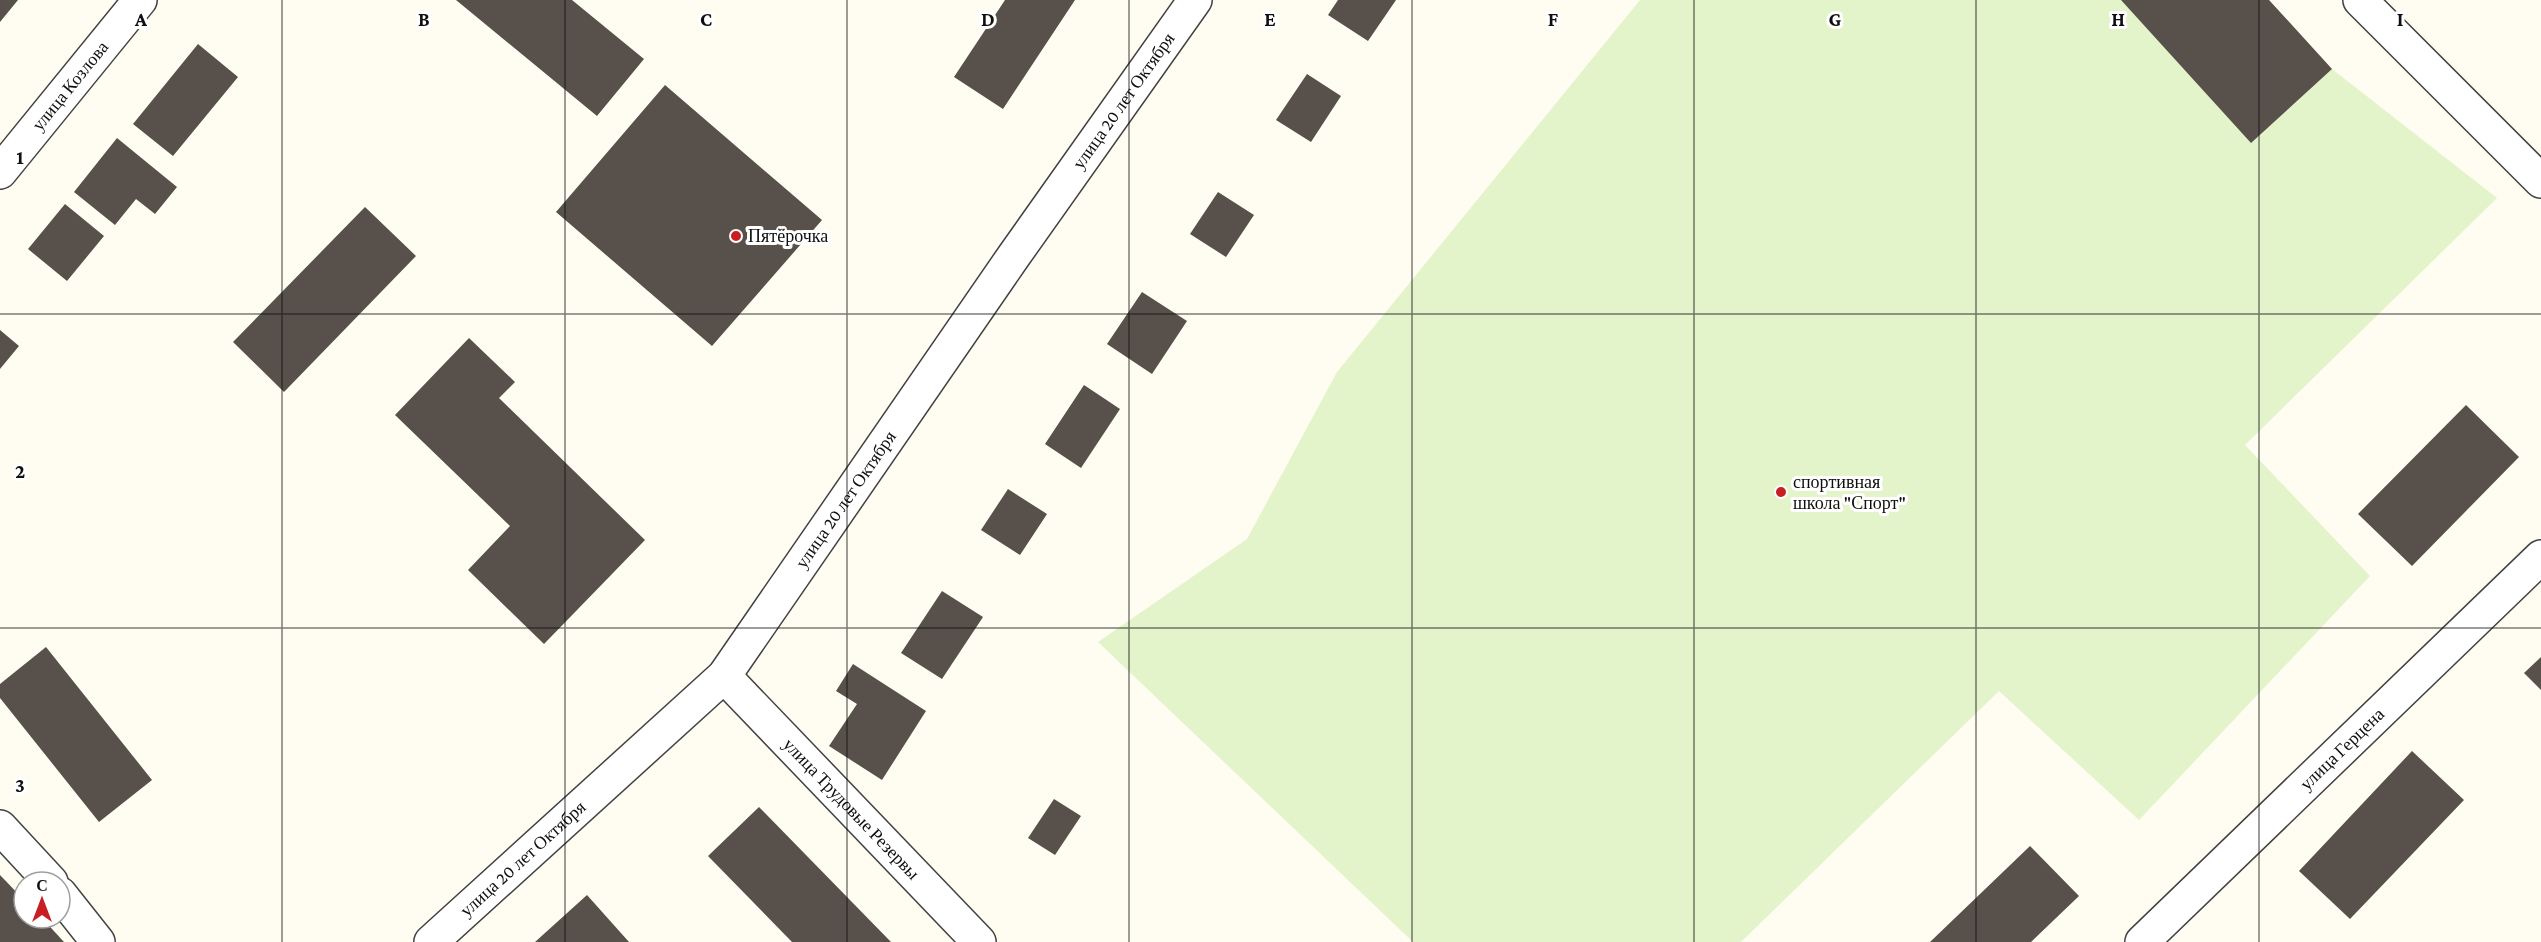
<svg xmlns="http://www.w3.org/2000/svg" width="2541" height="942" viewBox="0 0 2541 942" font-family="'Crimson Pro',serif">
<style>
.pitch{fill:#e3f3ca}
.building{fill:#58504a}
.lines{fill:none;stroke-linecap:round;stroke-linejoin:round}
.minor-casing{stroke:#424242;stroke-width:36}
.minor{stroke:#fff;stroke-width:33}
.grid{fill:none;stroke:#0f0f0f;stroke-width:1.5;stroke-opacity:0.55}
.poi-dot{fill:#c71f22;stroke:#fff;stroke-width:2}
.labels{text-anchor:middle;stroke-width:6;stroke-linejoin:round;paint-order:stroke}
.street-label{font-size:18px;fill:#0f0f0f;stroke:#fff}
.poi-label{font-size:18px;fill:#0f0f0f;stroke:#fff;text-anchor:start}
.grid-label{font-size:20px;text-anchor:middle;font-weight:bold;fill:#0f0f0f;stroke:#fff;stroke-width:6;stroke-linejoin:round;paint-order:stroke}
</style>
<rect width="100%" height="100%" fill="#fffdf1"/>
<path class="pitch" d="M1640 0H2269L2332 69 2497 198 2245 445 2370 576 2139 820 1999 691 1741 942H1413L1098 642 1247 539 1337 372Z"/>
<path class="building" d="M0 0H18L0 22Z
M456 0H572L644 59 597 116Z
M1005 0H1075L1003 109 954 77Z
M1338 0H1396L1368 41 1328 15Z
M2121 0H2269L2332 69 2251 143Z
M198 44 238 77 173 156 133 124Z
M1307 74 1341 96 1311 142 1276 120Z
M665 85 822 220 712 346 556 212Z
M117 138 177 187 155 214 136 199 115 225 74 192Z
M1218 192 1254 215 1226 257 1190 234Z
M65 204 104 236 67 281 28 249Z
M365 207 416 256 284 392 233 342Z
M1142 292 1187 321 1152 374 1107 344Z
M0 330 19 346 0 369Z
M469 338 515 382 499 398 645 540 544 644 468 570 510 526 395 415Z
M1084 385 1120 409 1081 468 1045 444Z
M2466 405 2519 457 2412 566 2358 514Z
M1008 489 1047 514 1020 555 981 530Z
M942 591 983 617 942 679 901 653Z
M46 647 152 780 99 822 0 698V684Z
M2541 657V690L2524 673Z
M853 664 926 711 882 780 829 746 857 704 836 691Z
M2412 751 2464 800 2350 919 2299 871Z
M1054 799 1081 816 1055 855 1028 838Z
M759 807 891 942H792L708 856Z
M2030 846 2079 896 2031 942H1930Z
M0 875 24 900V918H42L64 942H0Z
M587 895 629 942H535Z"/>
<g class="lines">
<defs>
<g id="minor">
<path d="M2360 0 2541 181"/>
<path id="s1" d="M0 172 140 0"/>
<path id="s2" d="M724 676 979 942"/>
<path d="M0 827 51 882"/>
<path d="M60 894 98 942"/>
<path id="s3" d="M431 942 724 676 1013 257 1195 0"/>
<path id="s4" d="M2142 942 2541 557"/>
</g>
</defs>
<use href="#minor" class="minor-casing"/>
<use href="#minor" class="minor"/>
</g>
<path class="grid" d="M282 0V942M565 0V942M847 0V942M1129 0V942M1412 0V942M1694 0V942M1976 0V942M2259 0V942M0 314H2541M0 628H2541"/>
<g class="poi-dot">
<circle cx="736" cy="236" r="6"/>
<circle cx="1781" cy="492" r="6"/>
</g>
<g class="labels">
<g class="street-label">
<text dy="6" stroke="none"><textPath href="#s1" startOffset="111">улица Козлова</textPath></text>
<text dy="6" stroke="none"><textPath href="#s3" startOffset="1096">улица 20 лет Октября</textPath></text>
<text dy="6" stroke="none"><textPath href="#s3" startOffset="610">улица 20 лет Октября</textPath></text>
<text dy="6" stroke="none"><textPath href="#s4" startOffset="278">улица Герцена</textPath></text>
<text dy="6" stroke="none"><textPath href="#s2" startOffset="184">улица Трудовые Резервы</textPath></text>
<text dy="6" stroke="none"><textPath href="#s3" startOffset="124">улица 20 лет Октября</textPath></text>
</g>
<g class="poi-label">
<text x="748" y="242">Пятёрочка</text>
<text x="1793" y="488">спортивная<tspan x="1793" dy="21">школа "Спорт"</tspan></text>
</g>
</g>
<g class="grid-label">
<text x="141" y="26">A</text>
<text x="424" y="26">B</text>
<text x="706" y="26">C</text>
<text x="988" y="26">D</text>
<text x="1270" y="26">E</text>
<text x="1553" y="26">F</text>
<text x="1835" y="26">G</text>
<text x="2118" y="26">H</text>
<text x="2400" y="26">I</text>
<text x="20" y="164">1</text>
<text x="20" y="478">2</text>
<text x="20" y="792">3</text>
</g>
<g transform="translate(42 900)"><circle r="28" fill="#ffffff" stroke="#9f9f9f" stroke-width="1.5"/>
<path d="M0-4.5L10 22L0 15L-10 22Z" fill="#c71f22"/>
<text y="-9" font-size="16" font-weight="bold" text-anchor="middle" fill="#0f0f0f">С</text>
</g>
</svg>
